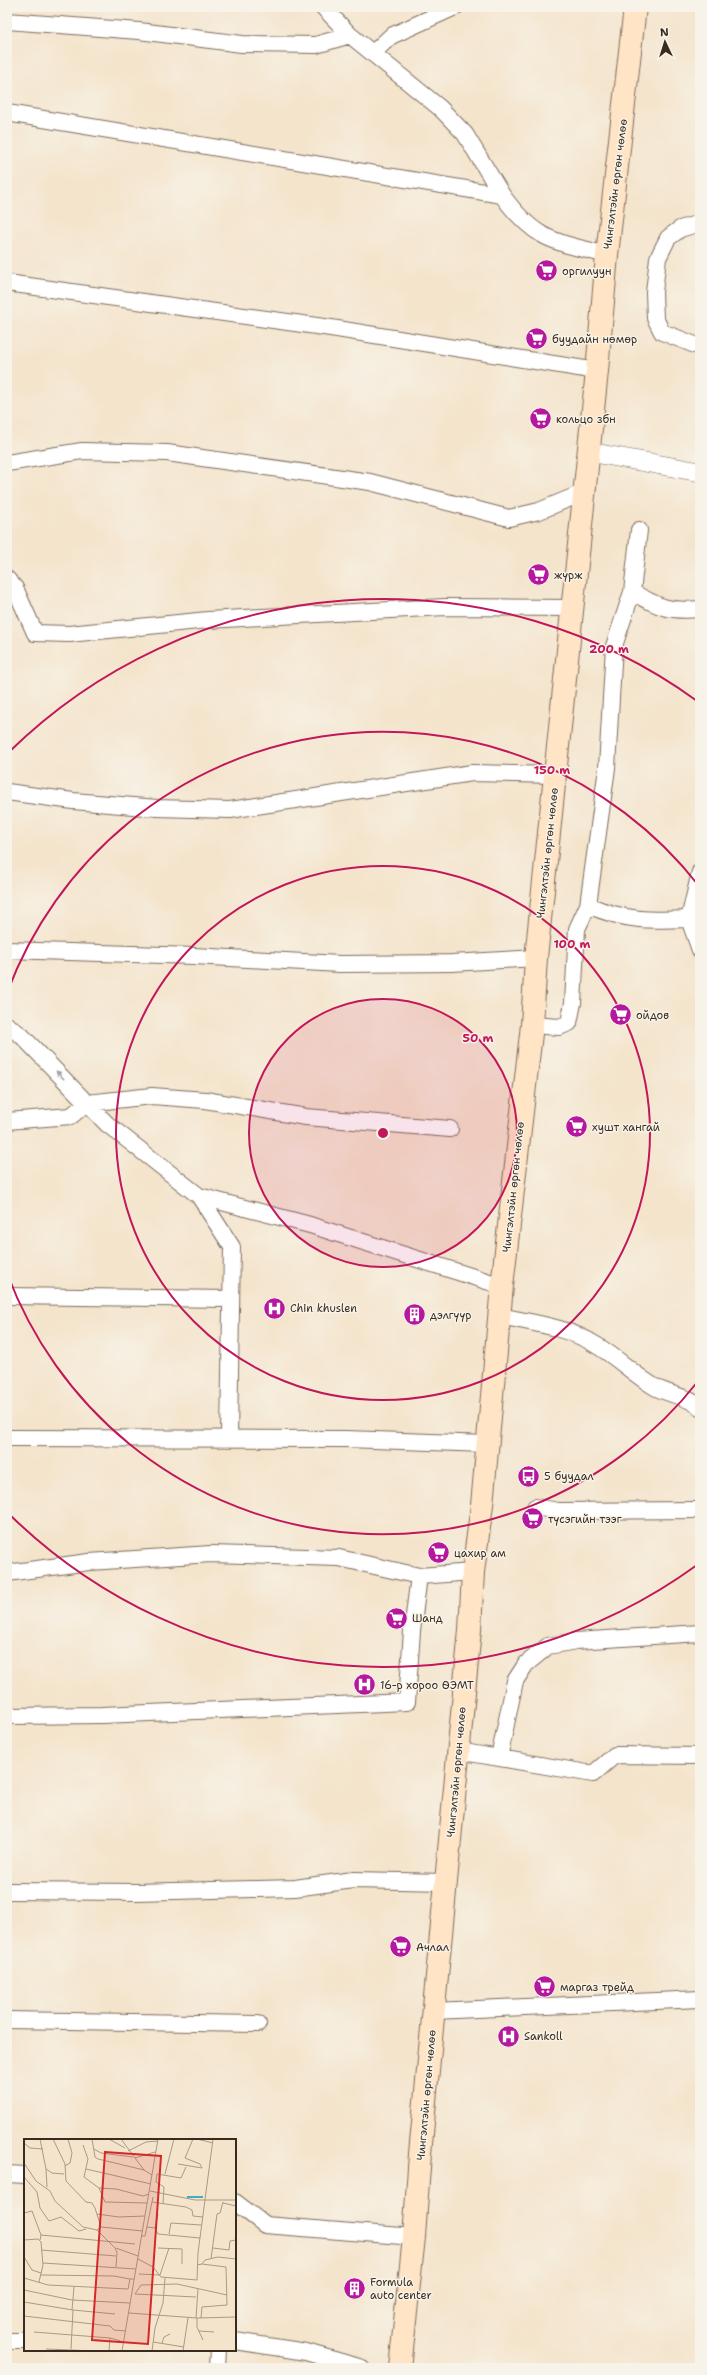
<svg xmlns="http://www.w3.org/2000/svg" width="707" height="2375" viewBox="0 0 707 2375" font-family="'Shantell Sans',sans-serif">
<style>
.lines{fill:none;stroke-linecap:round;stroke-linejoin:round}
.minor-casing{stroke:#7c6b5b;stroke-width:18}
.tertiary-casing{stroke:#7c6b5b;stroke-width:20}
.secondary-casing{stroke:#7c6b5b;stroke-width:24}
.minor{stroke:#fff;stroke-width:16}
.tertiary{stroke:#fff;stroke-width:19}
.secondary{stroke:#ffe4c6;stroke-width:22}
.oneway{fill:#a79f9a}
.ring{fill:none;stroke:#c2185b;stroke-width:2}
.labels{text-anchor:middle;stroke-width:3;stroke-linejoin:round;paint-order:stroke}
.street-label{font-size:11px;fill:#3b2a1e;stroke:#f7f3e8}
.poi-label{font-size:11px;fill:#3b2a1e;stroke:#f7f3e8;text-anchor:start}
.inset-river{fill:none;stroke:#40aebd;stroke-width:2}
.inset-road{fill:none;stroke:#aa9a86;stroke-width:1}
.view{fill:#d62828;fill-opacity:0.15;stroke:#d62828;stroke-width:2}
.inset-edge{fill:none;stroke:#3b2a1e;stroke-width:2}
.centre{fill:#c2185b;stroke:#f7f3e8;stroke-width:2}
.ring-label{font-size:12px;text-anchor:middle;font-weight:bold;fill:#c2185b;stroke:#f7f3e8;stroke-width:3;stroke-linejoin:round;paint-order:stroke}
</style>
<rect width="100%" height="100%" fill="#f7f3e8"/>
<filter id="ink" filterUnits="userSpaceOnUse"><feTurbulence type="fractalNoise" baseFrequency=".025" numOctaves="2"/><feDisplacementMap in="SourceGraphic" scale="8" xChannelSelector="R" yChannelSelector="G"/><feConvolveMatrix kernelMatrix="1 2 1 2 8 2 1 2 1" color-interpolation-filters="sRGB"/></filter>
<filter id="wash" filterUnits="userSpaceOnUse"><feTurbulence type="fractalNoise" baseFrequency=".012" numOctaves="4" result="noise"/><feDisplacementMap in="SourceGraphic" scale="16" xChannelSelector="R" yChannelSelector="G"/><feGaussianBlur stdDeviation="0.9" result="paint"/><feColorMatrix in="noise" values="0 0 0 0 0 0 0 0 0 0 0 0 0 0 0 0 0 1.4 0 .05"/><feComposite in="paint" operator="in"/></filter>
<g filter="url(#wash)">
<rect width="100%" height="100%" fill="#f4e4cc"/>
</g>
<g filter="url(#ink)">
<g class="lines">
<defs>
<path id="minor" d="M323 7 350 35 440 108 465 134 502 195
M7 21 139 31 242 44 316 45 350 35
M373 53 391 36 455 7
M7 113 502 195C536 242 554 241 607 255
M700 223 680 229 668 238 658 258 654 292 655 318 662 332 700 347
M7 283 331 328 597 371
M7 463 82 451 167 453 370 482 509 518 539 511 585 492
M7 579 15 588 35 633 69 634 208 620 445 607 573 608
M632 592C659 607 668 612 700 609
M7 792 73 801 157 808 230 810 472 773 555 775
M588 905C624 921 651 921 689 919L700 950
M689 919 700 872
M7 950 194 956 340 964 452 963 536 958
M7 1025 22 1036 107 1124 199 1196 232 1247 229 1438
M532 1025 559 1027 569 1023 573 1003 577 929 588 905 607 768 614 646 632 592 639 530
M87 1103 152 1096 205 1100 306 1117 450 1129
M7 1121 71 1116 87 1103
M199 1196 310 1225 502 1286
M7 1296 230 1299
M500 1316C532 1323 568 1327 596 1345 617 1357 634 1375 655 1387 669 1395 688 1396 700 1407
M7 1438 346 1439 487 1444
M535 1507 558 1511 700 1510
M7 1573 89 1562 211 1554 339 1558 419 1576
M7 1716 102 1715 407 1702 412 1631 419 1576 473 1572
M458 1751 593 1774 615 1755 700 1756
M499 1758 515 1681 526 1664 548 1646 576 1641 700 1633
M7 1891 135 1892 295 1888 353 1880 446 1882
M434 2011 700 1999
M7 2020 258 2024
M7 2174 25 2175
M235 2202 265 2225 414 2237
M7 2341H25
M235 2341 306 2352 362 2368
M217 2368 218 2350"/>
<path id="tertiary" d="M589 452 700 472"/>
<path id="secondary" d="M400 2368 414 2237 420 2154 470 1630 473 1572 482 1505 502 1286 532 1025 536 958 597 371 607 255 635 7"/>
</defs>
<use href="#minor" class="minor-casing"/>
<use href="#tertiary" class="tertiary-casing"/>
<use href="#secondary" class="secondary-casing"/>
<use href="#minor" class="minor"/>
<use href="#tertiary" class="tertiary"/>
<use href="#secondary" class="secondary"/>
</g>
<defs><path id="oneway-solid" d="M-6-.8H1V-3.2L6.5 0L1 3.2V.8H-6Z"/></defs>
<use class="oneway" href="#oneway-solid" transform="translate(60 1075) rotate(-134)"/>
</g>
<circle cx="383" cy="1133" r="134" fill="#c2185b" fill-opacity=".12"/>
<g class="ring">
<circle cx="383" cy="1133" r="134"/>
<circle cx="383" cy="1133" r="267"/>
<path d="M699 1380A401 401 0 0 1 7 1273M7 993A401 401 0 0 1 699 886"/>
<path d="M697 1565A534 534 0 0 1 9 1514M9 752A534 534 0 0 1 697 701"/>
</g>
<defs>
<symbol id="supermarket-disc" viewBox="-11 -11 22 22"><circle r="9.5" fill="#b5179e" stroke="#f7f3e8"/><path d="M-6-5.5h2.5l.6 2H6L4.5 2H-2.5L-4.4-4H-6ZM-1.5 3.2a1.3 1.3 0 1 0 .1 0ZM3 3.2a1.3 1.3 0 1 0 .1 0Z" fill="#fff"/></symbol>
<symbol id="hospital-disc" viewBox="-11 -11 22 22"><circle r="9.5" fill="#b5179e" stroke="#f7f3e8"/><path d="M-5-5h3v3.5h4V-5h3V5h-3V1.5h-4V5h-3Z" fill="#fff"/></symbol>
<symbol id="building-disc" viewBox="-11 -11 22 22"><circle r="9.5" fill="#b5179e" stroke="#f7f3e8"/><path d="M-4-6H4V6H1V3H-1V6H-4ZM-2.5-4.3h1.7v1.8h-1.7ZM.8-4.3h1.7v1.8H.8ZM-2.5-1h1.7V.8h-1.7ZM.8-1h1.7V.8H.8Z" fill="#fff"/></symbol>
<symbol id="bus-disc" viewBox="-11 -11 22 22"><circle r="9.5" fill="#b5179e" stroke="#f7f3e8"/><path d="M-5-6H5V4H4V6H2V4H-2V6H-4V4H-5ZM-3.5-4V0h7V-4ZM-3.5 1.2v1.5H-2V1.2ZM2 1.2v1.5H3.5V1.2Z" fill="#fff"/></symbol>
</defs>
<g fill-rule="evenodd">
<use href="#supermarket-disc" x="534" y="258" width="25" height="25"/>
<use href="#supermarket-disc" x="524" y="326" width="25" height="25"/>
<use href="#supermarket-disc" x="528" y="406" width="25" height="25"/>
<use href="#supermarket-disc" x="526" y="562" width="25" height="25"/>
<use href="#supermarket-disc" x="608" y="1002" width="25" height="25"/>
<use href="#supermarket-disc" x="564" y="1114" width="25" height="25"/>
<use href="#hospital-disc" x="262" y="1296" width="25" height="25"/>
<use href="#building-disc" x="402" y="1302" width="25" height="25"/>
<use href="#bus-disc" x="516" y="1464" width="25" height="25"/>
<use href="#supermarket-disc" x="520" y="1506" width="25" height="25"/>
<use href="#supermarket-disc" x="426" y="1540" width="25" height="25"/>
<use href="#supermarket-disc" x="384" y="1606" width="25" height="25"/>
<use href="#hospital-disc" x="352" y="1672" width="25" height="25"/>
<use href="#supermarket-disc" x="388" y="1934" width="25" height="25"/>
<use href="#supermarket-disc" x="532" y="1974" width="25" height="25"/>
<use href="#hospital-disc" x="496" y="2024" width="25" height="25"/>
<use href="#building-disc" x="342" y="2276" width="25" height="25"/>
</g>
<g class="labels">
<g class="street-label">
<text transform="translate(615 184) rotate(-83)" y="4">Чингэлтэйн өргөн чөлөө</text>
<text transform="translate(547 853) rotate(-84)" y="4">Чингэлтэйн өргөн чөлөө</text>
<text transform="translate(513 1187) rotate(-84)" y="4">Чингэлтэйн өргөн чөлөө</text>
<text transform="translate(456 1772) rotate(-85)" y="4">Чингэлтэйн өргөн чөлөө</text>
<text transform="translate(426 2095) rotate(-85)" y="4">Чингэлтэйн өргөн чөлөө</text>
</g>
<g class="poi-label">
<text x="562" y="275">оргилуун</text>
<text x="552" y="343">буудайн нөмөр</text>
<text x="556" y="423">кольцо збн</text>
<text x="554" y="579">жүрж</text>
<text x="636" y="1019">ойдов</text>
<text x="592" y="1131">хушт хангай</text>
<text x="290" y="1312">Chin khuslen</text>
<text x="430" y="1319">дэлгүүр</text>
<text x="544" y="1480">5 буудал</text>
<text x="548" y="1523">түсэгийн тээг</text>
<text x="454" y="1557">цахир ам</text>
<text x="412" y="1622">Шанд</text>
<text x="380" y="1689">16-р хороо ӨЭМТ</text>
<text x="416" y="1951">Ачлал</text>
<text x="560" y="1991">маргаз трейд</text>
<text x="524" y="2040">Sankoll</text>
<text x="370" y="2286">Formula<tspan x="370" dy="13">auto center</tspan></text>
</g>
</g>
<g transform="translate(24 2139)">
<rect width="212" height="212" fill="#f4e4cc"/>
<path class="inset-river" d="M163 58H179"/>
<path class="inset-road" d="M16 0 22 30 28 34 40 35M29 0 41 25 42 42 62 63 68 64 71 69 77 88 73 91M68 0 71 18 74 20 120 31 128 36M85 0 101 9M97 0 120 31M173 0 189 4M0 4 6 9 19 10M59 6 64 20 60 38 75 49M70 10 77 14 109 18M104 12 122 3 134 2M111 19 131 13M0 24 12 42 26 52 31 62 59 88 73 91 91 109 93 113 92 128M154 25 178 29 176 25 161 19 169 0M41 27 46 24 48 14 44 0M22 30 23 48M62 30 127 45M141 35 150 0M0 38 13 53 16 69 25 82 37 78 55 92 62 90M126 52 171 61H212M128 63 162 68 168 71 169 77 179 78M123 64 81 63 75 49 92 50 119 57 125 55M199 64 212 67M139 65 140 48 132 43 133 35 157 39 162 28M0 74 8 72 17 96 16 101M73 75 95 78 121 77M77 88 119 92M123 88 131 89 134 95 176 99M131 89 134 75M145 95 147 84 177 86M17 96 111 105M118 97H121L129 58M0 101 14 100 17 103 19 126 15 143M92 109 114 117M134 109 158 110V125M189 109 205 111 206 102 212 101M17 111 92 117M0 118 8 131 17 134M114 120 129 128 137 138 173 141 174 114 189 0M187 120 193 75 196 74 199 63M19 124 112 130M173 126 178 125 181 121 194 118 212 120M115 135 136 136 145 109M17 136 90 137 106 140M0 139 24 146 104 150 106 140H110M0 151 48 161 106 164M111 155 117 146 153 145 203 156M111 155 172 158M0 163 49 171 91 175M48 171 50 148M105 174 173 179 212 178M0 177 86 187 90 191 102 192M172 179 174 150M173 179V188L179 201M177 179 178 168 203 166 202 128 178 125M175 192 190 193M10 193 86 199 100 203M129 203 160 208M138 204 140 198 146 195M22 210 72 212M47 210 49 171M85 212 86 199M98 212 134 0M128 212 131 189 139 164 141 139M159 212 164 179"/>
<path class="view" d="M81 13 137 17 124 205 68 201Z"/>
<rect width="212" height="212" class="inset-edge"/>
</g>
<circle cx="383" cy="1133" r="6" class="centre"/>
<g class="ring-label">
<text x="609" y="653">200 m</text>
<text x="552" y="774">150 m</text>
<text x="572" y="948">100 m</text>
<text x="478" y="1042">50 m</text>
</g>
<rect width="707" height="2375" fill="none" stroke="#f7f3e8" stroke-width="24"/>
<g transform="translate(665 42) rotate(356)" stroke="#f7f3e8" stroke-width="3" paint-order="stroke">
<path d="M0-3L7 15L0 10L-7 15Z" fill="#3b2a1e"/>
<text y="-6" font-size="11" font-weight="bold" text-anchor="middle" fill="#3b2a1e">N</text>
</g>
</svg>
